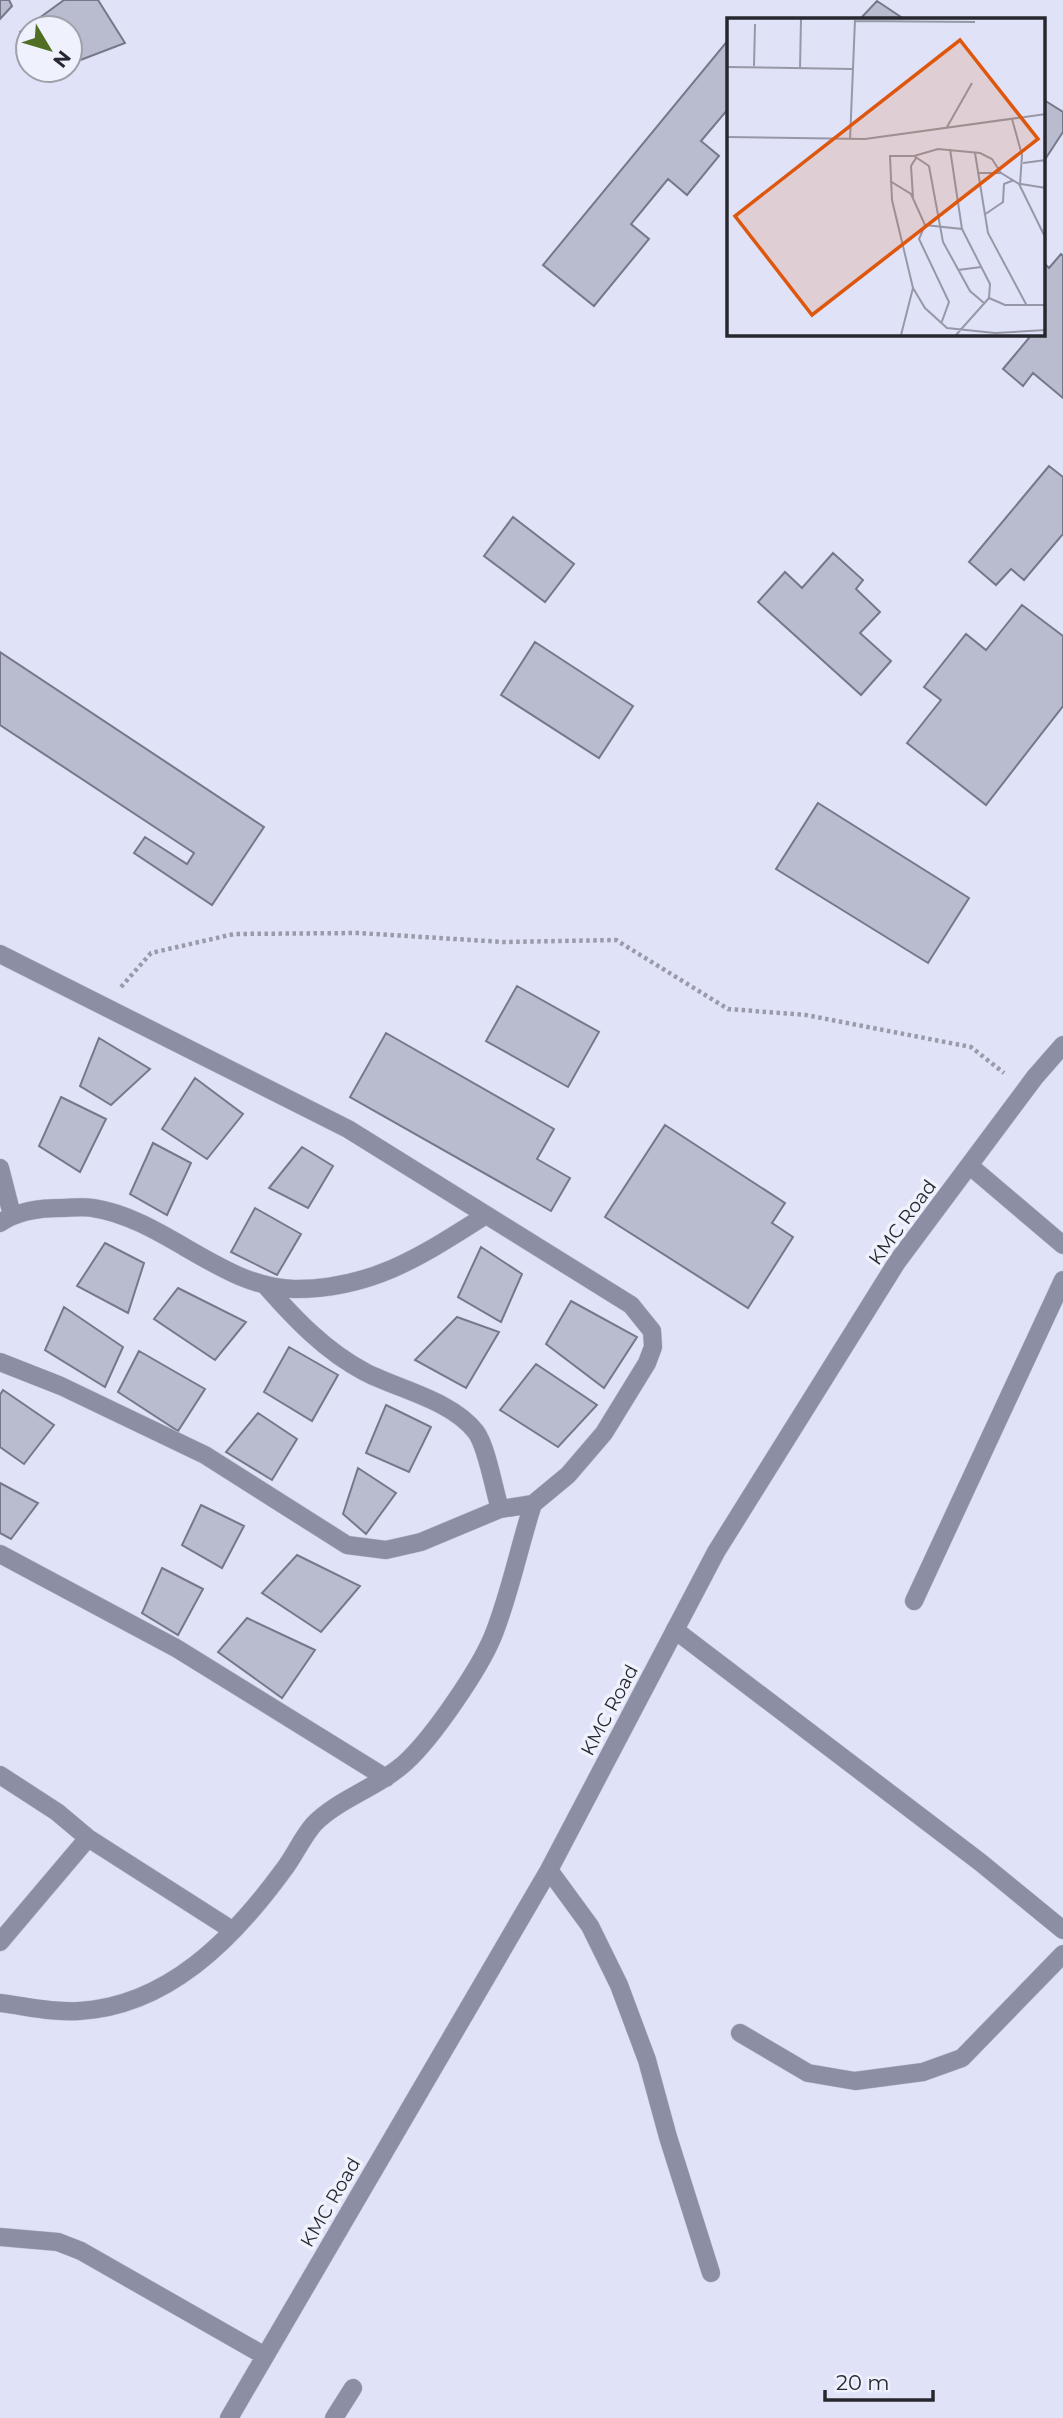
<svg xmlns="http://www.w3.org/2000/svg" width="1063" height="2418" viewBox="0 0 1063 2418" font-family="Montserrat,sans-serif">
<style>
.building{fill:#b9bccf;stroke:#76788a;stroke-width:2}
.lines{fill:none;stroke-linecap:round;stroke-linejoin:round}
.lane-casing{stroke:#bfc1d3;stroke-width:19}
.street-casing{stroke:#bfc1d3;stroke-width:19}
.path{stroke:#999baa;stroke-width:4.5;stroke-dasharray:3.5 3.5;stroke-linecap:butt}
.lane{stroke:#8c8fa4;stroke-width:18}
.street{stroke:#8c8fa4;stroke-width:18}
.labels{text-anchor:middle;stroke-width:7;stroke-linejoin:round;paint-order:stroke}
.street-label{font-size:19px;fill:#27282f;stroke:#eff1fd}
.inset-road{fill:none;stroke:#9698a7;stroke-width:2}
.view{fill:#de570e;fill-opacity:0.15;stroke:#de570e;stroke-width:3.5}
.inset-edge{fill:none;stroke:#27282f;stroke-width:3.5}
</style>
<rect width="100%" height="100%" fill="#e0e3f7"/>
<path class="building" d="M0 0H9L12 6 0 19Z
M64 0H98L125 43 70 64V28H28V47L20 32Z
M877 1 904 19H860Z
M729 39V108L701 141 719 156 687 195 668 179 631 224 649 239 594 306 543 265Z
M1044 100 1063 112V132L1044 161Z
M1061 254 1063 256V398L1033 373 1023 386 1003 369 1029 338 1024 334H1044V263L1049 268Z
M1049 466 1063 477V534L1024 580 1011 569 996 585 969 562Z
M513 517 574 564 545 602 484 556Z
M833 553 863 580 856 589 880 612 860 633 891 661 861 695 758 602 785 572 802 588Z
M1022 605 1063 636V706L986 805 907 743 941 700 924 687 966 634 986 650Z
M535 642 633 706 599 758 501 695Z
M0 652 264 827 212 905 134 853 145 837 187 864 194 853 0 725Z
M818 803 969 898 928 963 776 869Z
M517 986 599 1032 568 1087 486 1041Z
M386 1033 554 1129 537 1159 570 1178 551 1211 350 1097Z
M99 1038 150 1069 111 1105 80 1086Z
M195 1078 243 1114 207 1159 162 1129Z
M61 1097 106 1119 80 1172 39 1146Z
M665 1125 785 1203 772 1223 793 1237 748 1308 605 1217Z
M153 1143 191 1163 167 1215 130 1194Z
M302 1147 333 1166 308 1208 269 1188Z
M255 1208 301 1234 277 1275 231 1252Z
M105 1243 144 1263 128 1313 77 1286Z
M481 1247 522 1274 501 1322 458 1297Z
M178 1288 246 1322 215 1360 154 1319Z
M571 1301 637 1337 604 1388 546 1344Z
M64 1307 123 1347 105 1387 45 1350Z
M457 1317 499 1332 466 1388 415 1360Z
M289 1347 338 1375 312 1421 264 1392Z
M139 1351 205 1389 178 1431 118 1392Z
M536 1364 597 1405 558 1447 500 1410Z
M3 1390 54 1425 24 1464 0 1447V1395Z
M386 1405 431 1427 409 1472 366 1453Z
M258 1413 297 1439 272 1480 226 1452Z
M358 1468 396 1493 366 1534 343 1514Z
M0 1483 38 1503 11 1539 0 1533Z
M201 1505 244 1526 222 1568 182 1545Z
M297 1555 360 1586 321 1632 262 1593Z
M162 1568 203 1589 178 1635 142 1613Z
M247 1618 315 1650 282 1698 218 1652Z"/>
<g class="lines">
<defs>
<path id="lane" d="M914 1601 1063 1280
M675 1630 980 1862 1063 1930
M740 2033 808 2073 855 2081 923 2072 962 2058 1063 1954
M334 2418 353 2388"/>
<path id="street" d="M0 954 348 1129 631 1305 652 1331 653 1347 647 1363 604 1433 568 1475 533 1504 500 1509 421 1542 386 1550 347 1545 205 1455 61 1386 0 1362
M970 1166 1063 1245
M0 1168 12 1215
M0 1223C17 1211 40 1208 61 1208 71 1208 83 1206 93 1208 165 1219 222 1288 295 1289 373 1289 423 1255 486 1215
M265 1285C294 1318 325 1351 365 1372 400 1390 451 1400 476 1432 487 1447 494 1490 500 1509
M0 1554 176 1648 386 1778
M0 1775 57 1812 88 1838 232 1930
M549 1870 590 1926 619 1985 647 2060 668 2137 711 2273
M0 1942 88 1838
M0 2003C25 2006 54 2013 79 2011 167 2006 232 1940 282 1872 294 1857 301 1839 314 1824 338 1799 379 1787 406 1762 433 1737 479 1670 493 1636 510 1594 519 1547 533 1504
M0 2237 58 2242 81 2251 265 2356
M229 2418 549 1870 716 1552 897 1262 1035 1077 1063 1045"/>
</defs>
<use href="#lane" class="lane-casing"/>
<use href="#street" class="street-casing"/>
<path class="path" d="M121 987 151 953 234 934 359 933 503 942 616 940 728 1009 806 1015 971 1047 1004 1073"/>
<use href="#lane" class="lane"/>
<use href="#street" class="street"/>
</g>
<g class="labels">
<g class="street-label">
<text transform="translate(902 1222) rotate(-54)" y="7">KMC Road</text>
<text transform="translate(609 1710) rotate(-62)" y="7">KMC Road</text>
<text transform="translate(330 2202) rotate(-60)" y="7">KMC Road</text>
</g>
</g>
<g transform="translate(727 18)">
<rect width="318" height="318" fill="#e0e3f7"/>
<path class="inset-road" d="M128 3 248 4M27 48 28 6M0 49 126 51M73 51 74 1M285 101 295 137 293 167M220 109 245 65M0 119 138 121 319 96M123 122 128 2M223 131 235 211M248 135 261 215 300 288M187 138 211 131 253 135 265 141 274 155M296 145 319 142M250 155H274L292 166 319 221M163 163 184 176 198 207 235 211 263 266 262 280 229 317M294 166 319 170M186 179 184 148 189 140M257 197 276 184 277 166 287 162M198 207 192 221 222 284 214 306M231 252 254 249M186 270 198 290 220 310 268 315 319 312M262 280 278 287H319M174 317 186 270 165 182 163 138H187L202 148 216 224 243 273 257 285"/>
<path class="view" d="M233 22 311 121 85 297 8 198Z"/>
<rect width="318" height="318" class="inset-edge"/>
</g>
<g transform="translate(49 49) rotate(128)"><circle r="33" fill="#eff1fd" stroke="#9fa1ab" stroke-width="2"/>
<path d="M0-5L12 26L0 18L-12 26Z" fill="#506f25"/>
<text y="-10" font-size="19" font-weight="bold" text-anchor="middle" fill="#27282f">N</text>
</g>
<path d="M825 2390v10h108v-10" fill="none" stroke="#27282f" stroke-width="3.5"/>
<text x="836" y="2390" font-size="21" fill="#27282f" stroke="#eff1fd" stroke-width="5" paint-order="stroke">20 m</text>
</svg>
